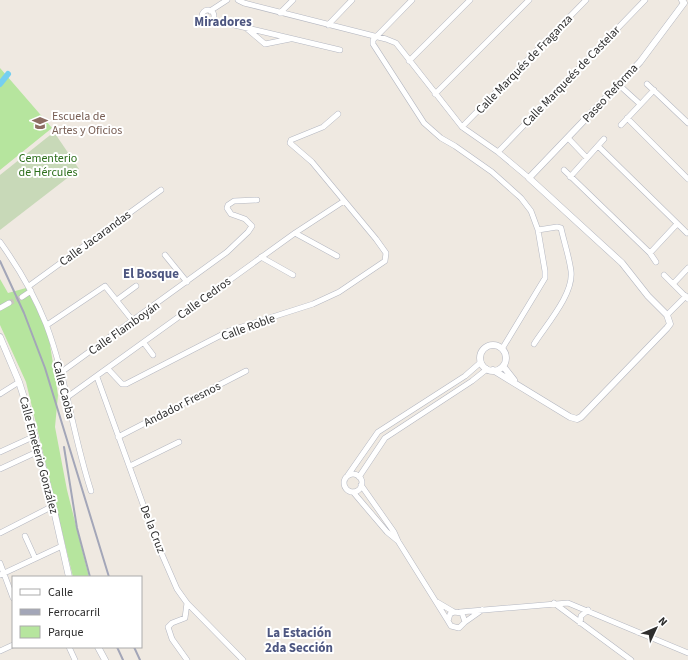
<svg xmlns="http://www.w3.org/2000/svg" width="688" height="660" viewBox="0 0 688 660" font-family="'Source Sans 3',sans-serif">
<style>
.green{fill:#b6e59e}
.cemetery{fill:#c8d9b8}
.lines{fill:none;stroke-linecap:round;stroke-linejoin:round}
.canal{stroke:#75cff0;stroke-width:6}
.minor-tunnel{stroke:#c8c4bd;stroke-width:5;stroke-dasharray:5 2.5;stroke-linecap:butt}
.minor-casing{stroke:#b4b7c1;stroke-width:6}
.tertiary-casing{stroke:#b4b7c1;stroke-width:7}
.minor{stroke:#fff;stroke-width:5}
.tertiary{stroke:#fff;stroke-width:6}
.rail{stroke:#a3a6b8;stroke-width:2}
.labels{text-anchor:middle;stroke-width:4;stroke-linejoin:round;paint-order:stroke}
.street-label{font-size:12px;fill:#2e2e2e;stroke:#fff}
.education-label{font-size:12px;fill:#785e54;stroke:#fff;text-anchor:start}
.park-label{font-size:12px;fill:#2c6e1b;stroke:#fff}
.neighbourhood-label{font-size:13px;font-weight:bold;fill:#4d5680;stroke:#fff}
</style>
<rect width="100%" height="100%" fill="#efe9e1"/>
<path class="green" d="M0 68 52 128 0 170Z
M0 279 8 293 26 288 48 332 58 395 55 427 67 490 89 577H73L26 382 0 325Z"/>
<path class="cemetery" d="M54 132 79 169 0 230V175Z"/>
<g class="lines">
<path class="canal" d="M0 84 8 74"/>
<path class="minor-tunnel" d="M9 303 22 297"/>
<defs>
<path id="minor" d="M238 0 244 3 386 39 396 43 462 127 498 152 529 178
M412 0 373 40V44L424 123 441 138 455 146 492 172 521 198 531 211 538 230 545 271V278L502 349
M202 16a6 6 0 1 1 12 0a6 6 0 1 1-12 0Z
M210 11 227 0
M280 13 293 0
M213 20 340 50
M328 25 352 0
M245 27 265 44 290 39
M409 61 470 0
M647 84 688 123
M619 85 640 104
M435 94 529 0
M627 118 688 179
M621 125 654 90
M462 127 586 0
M568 138 587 158
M598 146 687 233
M498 152 645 0
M564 170 650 253 656 262
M570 177 604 139
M295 233 337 256
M0 242C18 267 34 294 46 324 66 377 73 436 91 491
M650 253 677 224
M165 255 187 282
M261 257 293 275
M664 275 688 299
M673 284 688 268
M29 286 161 190
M22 297 31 291
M117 300 136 286
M0 308 9 303
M667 315 686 296
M47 325 105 286 133 321
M144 343 153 355
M534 344C546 325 574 294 571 271 569 256 564 242 561 228L557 227 538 230
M108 369 122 384H126L229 331 313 304 339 292 385 261 386 253 376 239 312 162 290 143 291 140 323 127 338 114
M60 373 227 252 248 232 252 226 245 219 231 214 227 208 228 205 234 201 257 200
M97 377 157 543 177 589 187 603 243 660
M0 394 19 382
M66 398 295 233 344 201
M118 437 246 371
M0 452 35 436
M130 466 179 442
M0 469 39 451
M344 483a9 9 0 1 1 18 0a9 9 0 1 1-18 0Z
M348 475 378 432 465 376 481 362
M359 477 385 438 472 381 487 369
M361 485 394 532 398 541 448 621
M353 492 387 532 398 541
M0 533 53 506
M25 536 35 558
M0 563 13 598
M0 575 62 546
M437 602 454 612 462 613 465 622 459 628 451 626 448 621 450 614 454 612
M187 603 185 618 172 623 168 627 172 639 187 660
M554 603 631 660
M460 612 568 603 688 653
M465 622 482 610
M580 623 581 616 588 610
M69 647 75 660
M0 651 13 645"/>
<path id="tertiary" d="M0 337 19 382 27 407 53 506 69 577
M480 358a13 13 0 1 1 26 0a13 13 0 1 1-26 0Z
M503 366 514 380
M493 370 570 417 577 419 581 417 667 328 670 324 667 315 648 296 622 263 529 178 640 62 684 3 682 0
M98 647 105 660"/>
</defs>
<use href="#minor" class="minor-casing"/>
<use href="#tertiary" class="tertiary-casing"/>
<use href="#minor" class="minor"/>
<use href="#tertiary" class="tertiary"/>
<path class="rail" d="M0 261 24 313 45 368 109 577
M64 447 77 528 90 577
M117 647 123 660
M134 647 140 660"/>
</g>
<defs>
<symbol id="university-bare" viewBox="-9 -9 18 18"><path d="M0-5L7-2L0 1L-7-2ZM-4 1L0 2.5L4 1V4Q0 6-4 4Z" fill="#8d6e63" stroke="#fff" stroke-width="2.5" paint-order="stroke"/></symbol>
</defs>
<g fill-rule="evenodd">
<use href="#university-bare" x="29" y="112" width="22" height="22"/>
</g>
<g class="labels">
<g class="street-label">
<text transform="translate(524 64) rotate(-46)" y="4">Calle Marqués de Fraganza</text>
<text transform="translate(571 76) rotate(-46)" y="4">Calle Marqueés de Castelar</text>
<text transform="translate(610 93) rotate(-47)" y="4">Paseo Reforma</text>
<text transform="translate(95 238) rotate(-36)" y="4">Calle Jacarandas</text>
<text transform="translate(204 298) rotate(-36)" y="4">Calle Cedros</text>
<text transform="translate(248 327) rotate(-20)" y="4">Calle Roble</text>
<text transform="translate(124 328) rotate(-35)" y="4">Calle Flamboyán</text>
<text transform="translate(64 390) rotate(76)" y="4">Calle Caoba</text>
<text transform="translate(182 404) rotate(-27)" y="4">Andador Fresnos</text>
<text transform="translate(39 455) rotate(75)" y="4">Calle Emeterio González</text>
<text transform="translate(153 529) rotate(69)" y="4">De la Cruz</text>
</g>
<g class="education-label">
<text x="52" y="120">Escuela de<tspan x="52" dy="14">Artes y Oficios</tspan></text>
</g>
<g class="park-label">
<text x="48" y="162">Cementerio<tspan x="48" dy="14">de Hércules</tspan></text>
</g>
<g class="neighbourhood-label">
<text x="223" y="26">Miradores</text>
<text x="151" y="278">El Bosque</text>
<text x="299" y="637">La Estación<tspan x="299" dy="15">2da Sección</tspan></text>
</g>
</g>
<rect x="12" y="576" width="130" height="72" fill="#ffffff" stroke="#ababab"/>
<rect x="20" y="589" width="20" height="6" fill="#ffffff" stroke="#ababab"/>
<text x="48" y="596" font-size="12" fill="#2e2e2e">Calle</text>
<rect x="20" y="609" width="20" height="6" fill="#a3a6b8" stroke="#ababab"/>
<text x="48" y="616" font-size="12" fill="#2e2e2e">Ferrocarril</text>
<rect x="20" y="626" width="20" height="12" fill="#b6e59e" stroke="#ababab"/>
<text x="48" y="636" font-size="12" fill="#2e2e2e">Parque</text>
<g transform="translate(656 628) rotate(46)" stroke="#ffffff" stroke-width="3" paint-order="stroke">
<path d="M0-3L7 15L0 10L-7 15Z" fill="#2e2e2e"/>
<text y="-6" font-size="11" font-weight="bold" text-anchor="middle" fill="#2e2e2e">N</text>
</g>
</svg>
